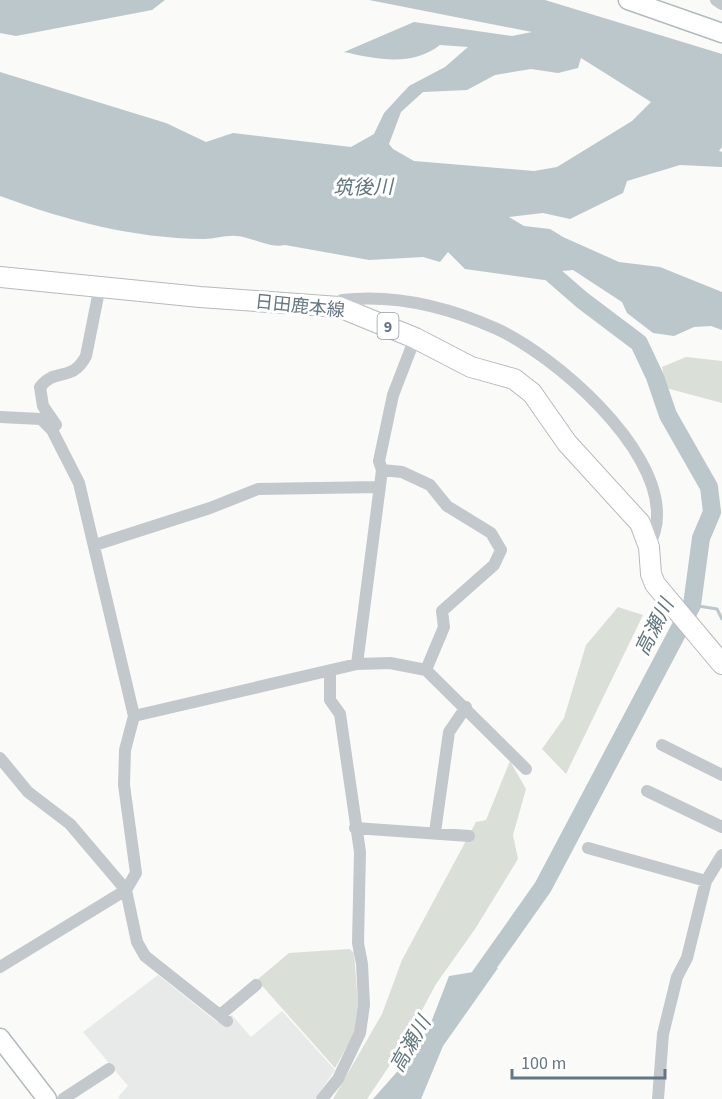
<svg xmlns="http://www.w3.org/2000/svg" width="722" height="1099" viewBox="0 0 722 1099" font-family="'Source Sans 3','Noto Sans JP',sans-serif">
<style>
.built{fill:#e8e9e9}
.green{fill:#dadfd7}
.water{fill:#bbc7cb;fill-rule:evenodd}
.lines{fill:none;stroke-linecap:round;stroke-linejoin:round}
.stream{stroke:#bbc7cb;stroke-width:3}
.river{stroke:#bbc7cb;stroke-width:18}
.secondary-casing{stroke:#b3babf;stroke-width:21}
.primary-casing{stroke:#b5babe;stroke-width:22}
.street{stroke:#c3c8cc;stroke-width:12}
.secondary{stroke:#fff;stroke-width:18}
.primary{stroke:#fff;stroke-width:20}
.labels{text-anchor:middle;stroke-width:6;stroke-linejoin:round;paint-order:stroke}
.shield{fill:#fff;stroke:#939fa8;stroke-width:1.5}
.shield-label{font-size:16px;font-weight:bold;fill:#657683}
.street-label{font-size:18px;fill:#657683;stroke:#fff}
.water-label{font-size:20px;font-style:italic;fill:#60757c;stroke:#fff}
</style>
<rect width="100%" height="100%" fill="#fafaf8"/>
<path class="built" d="M158 975 217 1022 232 1015 251 1037 282 1011 335 1070 315 1099H120L118 1097 128 1086 83 1032Z"/>
<path class="green" d="M686 357 722 361V403L666 388 662 367Z
M618 607 643 615 566 774 542 749 564 718 586 645Z
M510 761 526 789 513 835 518 859 475 929 436 984 404 1044 367 1099H333L382 1014 402 960 476 822 486 820Z
M350 949 354 953 358 1004 355 1032 335 1068 257 980 289 953Z"/>
<path class="water" d="M0 0H165L152 10 16 36 0 33Z
M369 0H545L722 54V147L719 151 722 152V167L680 165 627 181 623 193 570 219 543 213 509 217 524 226 550 229 563 237 619 262 660 267 722 292V330L711 326 694 327 674 336 653 333 627 313 622 302 573 270 562 271 544 280 465 269 448 252 440 262 423 257 369 260 285 245C269 249 253 237 236 236 226 235 215 239 204 239 131 238 68 221 0 196V72L166 123 206 142 233 133 351 147 374 134 384 113 409 86 445 67 468 47 440 45C412 67 376 59 344 52L414 22 512 36 532 32ZM581 58 651 102 632 121 557 167 534 171 414 161 393 149 389 144 401 112 423 92 467 90 495 75 531 69 558 73 578 68Z
M498 968 443 1046 421 1099H373L411 1056 432 1020 449 976Z"/>
<g class="lines">
<path class="stream" d="M692 605 717 609 722 619"/>
<path class="river" d="M471 989 543 887 692 605 701 538 712 512 709 487 668 415 655 377 639 343 582 300 536 260"/>
<defs>
<path id="secondary" d="M628 0 722 33
M0 1038 47 1099"/>
<path id="primary" d="M0 277 200 297 339 307 415 338 471 367 514 379 532 393 567 443 640 523 649 547 651 574 655 584 722 664"/>
</defs>
<use href="#secondary" class="secondary-casing"/>
<use href="#primary" class="primary-casing"/>
<path class="street" d="M716 0 722 4
M342 300C395 294 448 307 497 329 555 356 659 446 657 516 657 528 653 537 649 547
M0 417 41 419 52 430 79 483 134 716 125 750 124 785 136 873 126 890 0 967
M56 425 43 406 40 387C55 367 72 383 86 356L100 286
M382 470 402 472 430 485 447 506 491 533 501 550 494 565 442 611 444 627 426 670
M95 545 210 508 258 489 379 487
M357 664 382 470 379 461 393 395 415 338
M134 716 357 664 390 663 426 670 526 769
M662 745 722 775
M0 758 28 792 70 824 126 890 137 942 145 956 227 1021
M647 791 722 827
M355 828 469 836
M435 832 449 732 466 707
M588 848 706 881
M220 1015 256 985
M63 1099 109 1069
M322 1099 338 1079 360 1033 364 1005 362 964 358 943 360 852 340 714 330 700V671
M658 1099 663 1034 677 977 687 958 706 881 722 855"/>
<use href="#secondary" class="secondary"/>
<use href="#primary" class="primary"/>
</g>
<g class="labels">
<rect class="shield" x="377.5" y="313" width="21" height="26" rx="4.5"/>
<g class="shield-label">
<text x="388" y="332">9</text>
</g>
<g class="street-label">
<text transform="translate(300 306) rotate(6)" y="6">日田鹿本線</text>
</g>
<g class="water-label">
<text transform="translate(363 187) rotate(-1)" y="7">筑後川</text>
<text transform="translate(654 627) rotate(-63)" y="7">高瀬川</text>
<text transform="translate(410 1044) rotate(-60)" y="7">高瀬川</text>
</g>
</g>
<path d="M512 1069v9h153v-9" fill="none" stroke="#657683" stroke-width="3"/>
<text x="521" y="1069" font-size="18" fill="#657683" stroke="#ffffff" stroke-width="4.5" paint-order="stroke">100 m</text>
</svg>
